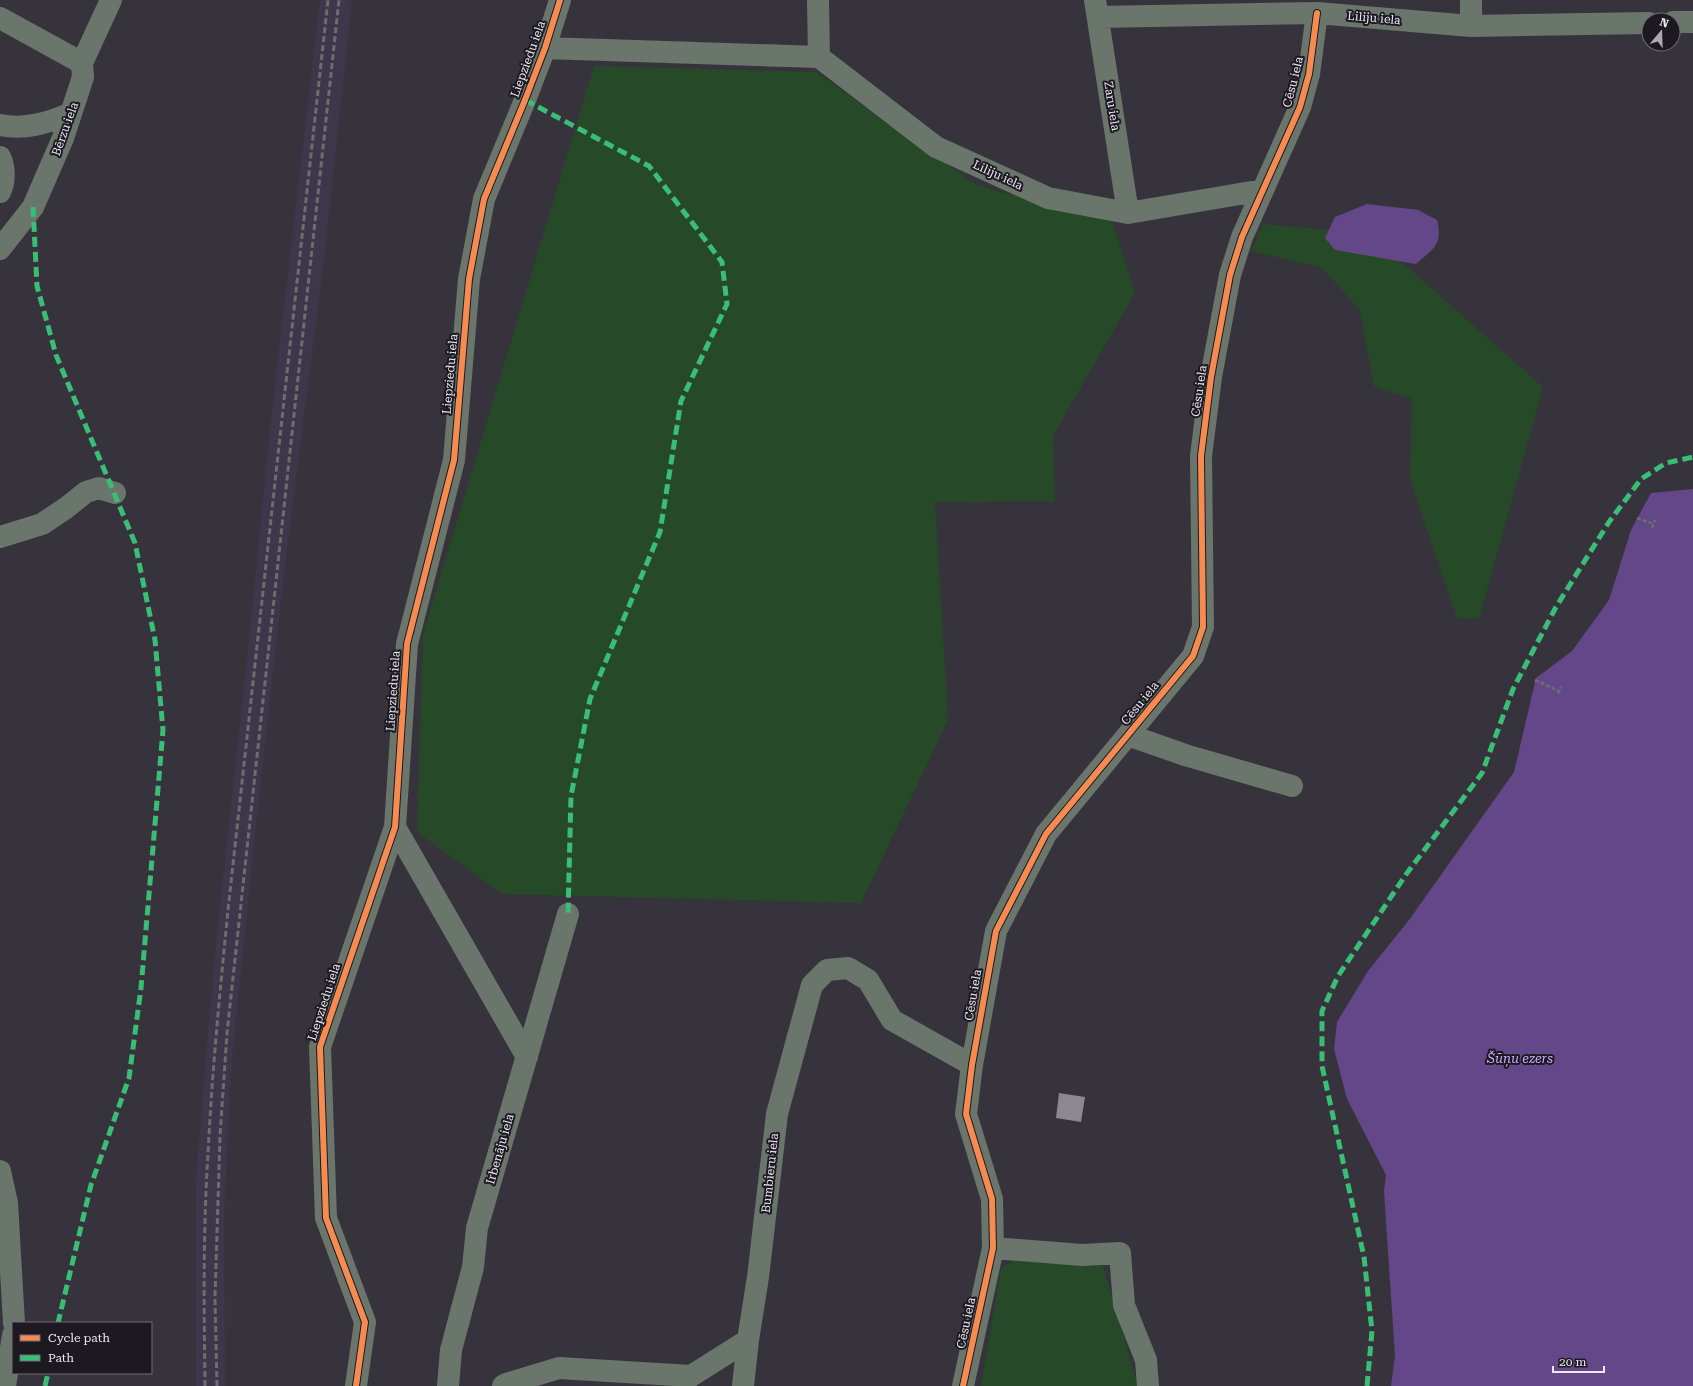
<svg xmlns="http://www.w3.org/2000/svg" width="1693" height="1386" viewBox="0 0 1693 1386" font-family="'Roboto Serif',serif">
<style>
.built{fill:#3f364c}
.green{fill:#264a27}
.water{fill:#644788}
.building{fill:#8c8891}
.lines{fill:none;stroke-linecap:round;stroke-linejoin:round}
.path{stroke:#69706c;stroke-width:2.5;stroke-dasharray:4 2;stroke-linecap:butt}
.minor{stroke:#6a756b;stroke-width:22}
.rail{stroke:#696f6c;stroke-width:3;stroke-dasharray:6 3;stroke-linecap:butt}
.quiet{stroke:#3abd76;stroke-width:5;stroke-dasharray:10 5;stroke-linecap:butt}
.cycleway-casing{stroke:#1c1921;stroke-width:8}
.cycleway{stroke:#f68b52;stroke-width:6}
.labels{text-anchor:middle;stroke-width:4;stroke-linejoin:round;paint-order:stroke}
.street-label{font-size:12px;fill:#ede9f4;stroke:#1c1921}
.water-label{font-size:13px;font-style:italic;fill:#cfaefe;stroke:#1c1921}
</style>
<rect width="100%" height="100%" fill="#37333c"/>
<path class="built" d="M320 0H352L325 250 282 590 253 851 231 1068 224 1215 225 1386H196V1180L207 1044 218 923 246 670 271 419Z"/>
<path class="green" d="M594 66 816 72 978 186 1112 221 1135 293 1053 436 1055 501 935 502 948 720 861 903 502 894 417 832 423 634Z
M1263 224 1370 234 1543 387 1479 619 1457 618 1410 479 1412 399 1374 387 1360 310 1322 268 1251 251Z
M1022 1255 1102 1263 1138 1386H981L1001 1269Z"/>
<path class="water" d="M1367 204 1418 210 1437 220C1443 245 1433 249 1416 264L1335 250 1325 238 1335 217Z
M1693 489V1386H1391L1395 1356 1384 1191 1386 1175 1347 1099 1334 1049 1337 1022 1368 971 1409 920 1514 772 1536 678 1572 651 1609 600 1631 530 1651 493Z"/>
<path class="building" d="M1059 1093 1085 1097 1081 1122 1056 1118Z"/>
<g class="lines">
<path class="path" d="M1637 518 1654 524
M1652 528 1655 520
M1535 680 1559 691
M1558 694 1561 687"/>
<path class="minor" d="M818 0 819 57 936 147 1048 198 1128 213 1263 190
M1095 0 1128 213
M1098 17 1317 13 1471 26 1649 23
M0 18 82 63
M1673 22H1693
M1471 26V0
M545 48 819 57
M0 125C25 130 48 123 71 113
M0 157C5 167 5 182 0 192
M0 249 33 207 63 138 83 77 82 63 111 0
M0 537 42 524 66 508 86 492 99 488 115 493
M1128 735 1185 755 1292 786
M395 827 527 1057
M0 1171 7 1203 14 1323
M993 1248 1082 1255 1120 1253 1124 1305 1146 1360 1148 1386
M5 1386 13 1335
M356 1386 365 1322 326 1218 320 1047 395 827 407 644 454 460 469 279 484 199 525 100 545 48 560 0
M448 1386 451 1350 473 1267 477 1228 568 914
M503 1386 506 1384 559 1368 691 1376 748 1340
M743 1386 748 1340 758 1277 777 1114 812 985 827 970 848 968 868 980 892 1020 972 1065
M963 1386 993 1248 992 1199 966 1114 972 1065 996 931 1046 834 1193 656 1203 627 1201 456 1211 377 1230 275 1242 237 1300 107 1309 74 1317 13"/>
<path class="rail" d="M205 1386C204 1309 203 1231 208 1154 212 1072 220 991 228 910L328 0
M217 1386 215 1297 220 1136 227 1033 339 0"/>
<path class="quiet" d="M525 100 649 166 722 262 727 304 681 401 660 532 590 699 571 796 568 914
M33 207 37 286 56 355 135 543 155 640 163 730 141 988 129 1078 91 1185 58 1323
M45 1386 48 1373
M1367 1386 1372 1331 1364 1257 1322 1066V1011L1338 976 1407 873 1482 773 1513 689 1556 607 1609 522 1641 479 1666 463 1693 457"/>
<defs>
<path id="cycleway" d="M356 1386 365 1322 326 1218 320 1047 395 827 407 644 454 460 469 279 484 199 525 100 545 48 560 0
M963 1386 993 1248 992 1199 966 1114 972 1065 996 931 1046 834 1193 656 1203 627 1201 456 1211 377 1230 275 1242 237 1300 107 1309 74 1317 13"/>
</defs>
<use href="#cycleway" class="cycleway-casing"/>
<use href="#cycleway" class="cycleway"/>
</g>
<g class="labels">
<g class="street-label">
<text transform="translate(1374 18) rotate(5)" y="4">Liliju iela</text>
<text transform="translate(528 59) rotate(-70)" y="4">Liepziedu iela</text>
<text transform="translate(1293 82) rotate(-76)" y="4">Cēsu iela</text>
<text transform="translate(1112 106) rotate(81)" y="4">Zaru iela</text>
<text transform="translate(65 129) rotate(-70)" y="4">Bērzu iela</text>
<text transform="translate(998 175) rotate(25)" y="4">Liliju iela</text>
<text transform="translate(450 374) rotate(-85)" y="4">Liepziedu iela</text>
<text transform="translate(1199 391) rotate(-82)" y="4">Cēsu iela</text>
<text transform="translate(393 691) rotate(-86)" y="4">Liepziedu iela</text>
<text transform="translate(1140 703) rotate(-51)" y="4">Cēsu iela</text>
<text transform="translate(973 995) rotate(-80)" y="4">Cēsu iela</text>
<text transform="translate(324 1002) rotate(-72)" y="4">Liepziedu iela</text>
<text transform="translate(500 1149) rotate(-74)" y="4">Irbenāju iela</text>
<text transform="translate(770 1173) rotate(-84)" y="4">Bumbieru iela</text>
<text transform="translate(966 1323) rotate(-78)" y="4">Cēsu iela</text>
</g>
<g class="water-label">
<text x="1520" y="1063">Šūņu ezers</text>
</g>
</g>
<rect x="12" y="1322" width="140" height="52" fill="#1c1921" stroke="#706c75"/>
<rect x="20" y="1335" width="20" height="6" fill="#f68b52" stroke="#706c75"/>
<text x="48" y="1342" font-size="12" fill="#ede9f4">Cycle path</text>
<rect x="20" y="1355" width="20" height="6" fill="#3abd76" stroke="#706c75"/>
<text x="48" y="1362" font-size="12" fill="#ede9f4">Path</text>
<g transform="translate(1661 32) rotate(19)"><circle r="19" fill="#1c1921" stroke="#706c75"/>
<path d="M0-3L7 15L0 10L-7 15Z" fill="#ada9b4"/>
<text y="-6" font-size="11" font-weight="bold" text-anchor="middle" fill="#ede9f4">N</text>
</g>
<path d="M1553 1366v6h51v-6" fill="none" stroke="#ede9f4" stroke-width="2"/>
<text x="1559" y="1366" font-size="12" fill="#ede9f4" stroke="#1c1921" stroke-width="3" paint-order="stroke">20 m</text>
</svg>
